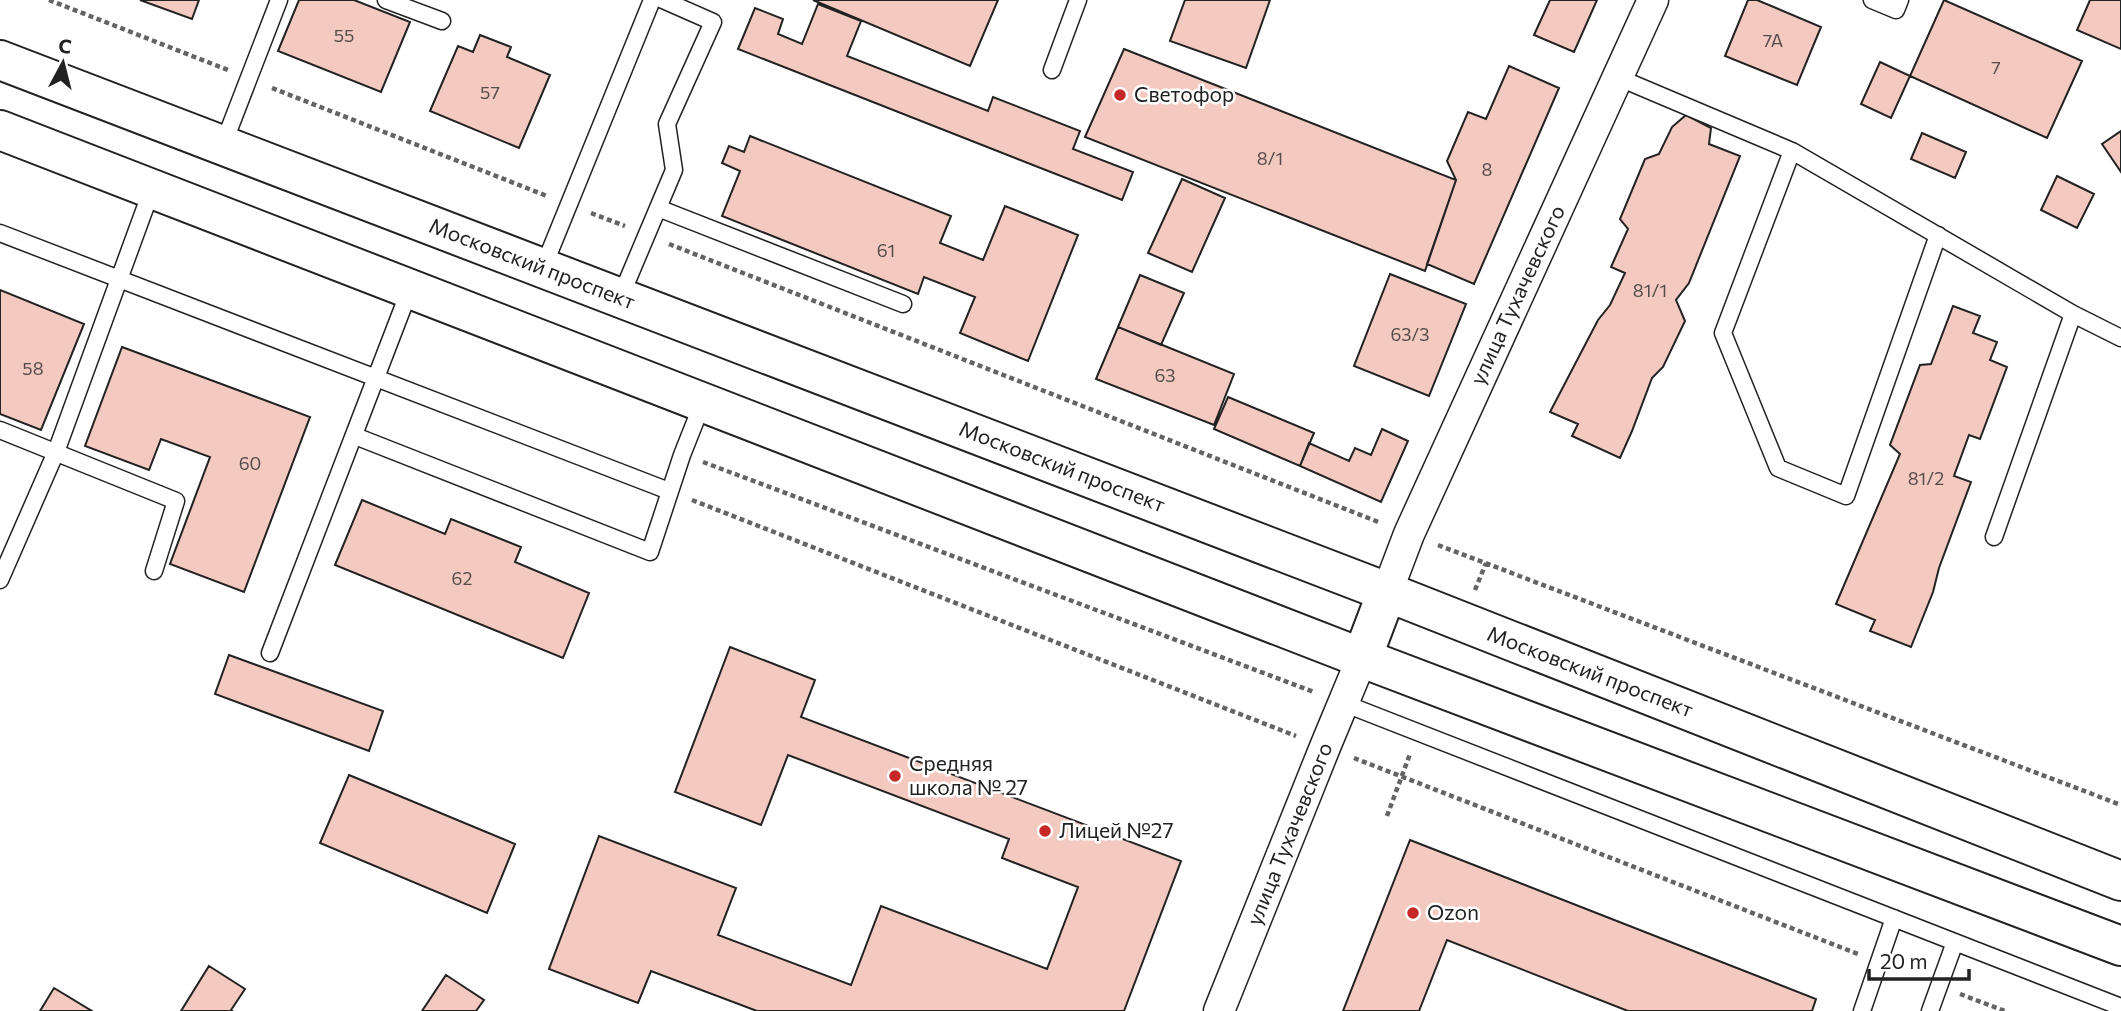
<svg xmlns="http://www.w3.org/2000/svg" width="2121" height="1011" viewBox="0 0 2121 1011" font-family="Commissioner,sans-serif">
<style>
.building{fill:#f3c9c0;stroke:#222;stroke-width:2}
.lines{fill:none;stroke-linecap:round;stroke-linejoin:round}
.service-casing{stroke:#222;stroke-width:19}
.minor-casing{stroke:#222;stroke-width:33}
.primary-casing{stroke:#222;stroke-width:42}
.path{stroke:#646464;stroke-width:4.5;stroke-dasharray:5 3.5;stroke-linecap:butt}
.service{stroke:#fff;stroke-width:16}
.minor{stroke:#fff;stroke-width:30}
.primary{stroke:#fff;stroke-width:38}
.poi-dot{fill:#c62828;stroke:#fff;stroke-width:2.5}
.labels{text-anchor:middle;stroke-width:5;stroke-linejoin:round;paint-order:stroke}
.number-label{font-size:18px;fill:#564c4a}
.poi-label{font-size:21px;fill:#222;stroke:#fff;text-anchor:start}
.street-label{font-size:21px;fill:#222;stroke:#fff}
</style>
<rect width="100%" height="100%" fill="#fff"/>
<path class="building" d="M140 0H199L192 19Z
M299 0H354L410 22 381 92 278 51Z
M813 0H998L970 66Z
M1185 0H1270L1246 68 1170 41Z
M1550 0H1597L1574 52 1534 35Z
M1748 0H1757L1821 27 1797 85 1725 56Z
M1944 0 2082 61 2047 138 1910 76Z
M2090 0H2121V49L2077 30Z
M818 4 861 21 847 56 988 111 993 97 1080 131 1073 149 1133 172 1122 200 738 49 755 8 783 19 778 34 802 44Z
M480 35 511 47 507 57 550 75 519 148 430 111 458 46 473 52Z
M1124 49 1456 180 1425 271 1085 137Z
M1880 62 1910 76 1891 118 1861 104Z
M1509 66 1559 88 1474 284 1427 264 1456 180 1447 161 1468 112 1486 119Z
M1686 115 1711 128 1709 144 1740 156 1689 283 1676 300 1685 321 1663 367 1652 378 1632 431 1620 458 1572 436 1578 424 1550 412 1598 320 1610 305 1625 273 1611 267 1628 229 1620 219 1645 159 1659 154 1672 127Z
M2121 131V172L2102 144Z
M1922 133 1966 152 1955 178 1911 159Z
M750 136 951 216 940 243 983 260 1005 206 1078 235 1028 361 960 333 975 297 924 277 918 294 722 216 740 171 722 163 729 146 744 152Z
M2057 176 2094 194 2077 228 2041 210Z
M1182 179 1225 198 1192 272 1148 253Z
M1390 274 1466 304 1429 396 1354 366Z
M1140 275 1184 293 1161 345 1118 327Z
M0 290 84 324 41 430 0 414Z
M1953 306 1980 316 1973 333 1997 342 1990 360 2007 367 1980 439 1969 435 1954 476 1971 482 1939 568 1933 592 1911 647 1870 631 1875 620 1836 604 1900 454 1890 445 1920 365 1931 364Z
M1118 327 1234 374 1214 425 1096 379Z
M122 347 310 417 244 592 170 564 210 457 161 439 149 470 85 446Z
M1228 397 1314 433 1300 466 1214 429Z
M1382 429 1408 441 1381 502 1300 466 1309 443 1349 461 1355 448 1371 455Z
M362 500 445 534 451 519 521 547 515 562 589 593 563 658 335 565Z
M730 647 815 680 801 717 1181 861 1124 1011H757L651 971 638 1003 549 969 599 836 736 888 718 935 851 985 881 906 1047 969 1078 887 1002 858 1009 839 788 755 761 825 675 792Z
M229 655 383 711 369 751 215 694Z
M349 775 515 844 487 913 320 843Z
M1410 840 1816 999 1812 1011H1628L1447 940 1419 1011H1343Z
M209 966 245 989 231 1010 233 1011H181Z
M446 975 484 1000 476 1011H422Z
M54 988 92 1011H40Z"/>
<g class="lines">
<defs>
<path id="service" d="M386 0 442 21
M1872 0 1896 10 1900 0
M1052 70 1078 0
M1617 77 1792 151 2073 314 2121 338
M223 145 279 0
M1792 151 1723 333 1778 468 1846 496 1938 235
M658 208 903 304
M0 233 669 491
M543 268 652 0
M620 298 674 170 667 124 713 22 663 0
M0 430 176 501 154 571
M355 436 650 552 682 455 703 402
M1994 537 2073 314
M0 580 56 452 152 189
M270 653 410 289
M1343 703 2121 1007
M1862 1011 1894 918
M1930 1011 1955 942"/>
<path id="minor" d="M1387 592 1409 534 1653 0
M1219 1011 1325 747 1362 658"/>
<path id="primary" d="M0 60 1387 592 2121 881
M0 130 1362 658 2121 946
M1362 658 1387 592"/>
</defs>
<use href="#service" class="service-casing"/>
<use href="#minor" class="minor-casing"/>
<use href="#primary" class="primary-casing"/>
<path class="path" d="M49 0 228 70
M272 88 547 196
M591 213 625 226
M669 244 1381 523
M703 462 1314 692
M692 500 1296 736
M1438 545 2121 805
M1475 590 1486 563
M1354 758 1858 954
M1387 816 1410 754
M1960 994 2005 1011"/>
<use href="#service" class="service"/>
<use href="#minor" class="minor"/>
<use href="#primary" class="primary"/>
</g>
<g class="poi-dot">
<circle cx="1120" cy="95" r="7"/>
<circle cx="895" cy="776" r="7"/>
<circle cx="1045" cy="831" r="7"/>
<circle cx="1413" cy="913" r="7"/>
</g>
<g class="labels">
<g class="number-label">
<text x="344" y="42">55</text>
<text x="1773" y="47">7А</text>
<text x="1996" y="74">7</text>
<text x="490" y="99">57</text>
<text x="1270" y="165">8/1</text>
<text x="1487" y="176">8</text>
<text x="886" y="257">61</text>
<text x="1650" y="297">81/1</text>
<text x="1410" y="341">63/3</text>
<text x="33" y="375">58</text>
<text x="1165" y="382">63</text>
<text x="250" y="470">60</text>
<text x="1926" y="485">81/2</text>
<text x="462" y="585">62</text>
</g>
<g class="poi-label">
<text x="1134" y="102">Светофор</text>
<text x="909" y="771">Средняя<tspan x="909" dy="24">школа № 27</tspan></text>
<text x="1059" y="838">Лицей №27</text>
<text x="1427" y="920">Ozon</text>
</g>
<g class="street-label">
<text transform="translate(532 264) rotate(21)" y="7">Московский проспект</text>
<text transform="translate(1518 295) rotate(-65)" y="7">улица Тухачевского</text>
<text transform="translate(1062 467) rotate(21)" y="7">Московский проспект</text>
<text transform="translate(1590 672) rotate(21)" y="7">Московский проспект</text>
<text transform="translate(1290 834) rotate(-68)" y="7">улица Тухачевского</text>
</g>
</g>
<g transform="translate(63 63) rotate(7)" stroke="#ffffff" stroke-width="5" paint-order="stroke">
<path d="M0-5L12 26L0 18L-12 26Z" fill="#222222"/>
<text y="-10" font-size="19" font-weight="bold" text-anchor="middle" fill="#222222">С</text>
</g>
<path d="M1869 969v10h100v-10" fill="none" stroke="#222222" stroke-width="3.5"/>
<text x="1880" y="969" font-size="21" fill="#222222" stroke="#ffffff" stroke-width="5" paint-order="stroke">20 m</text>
</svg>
